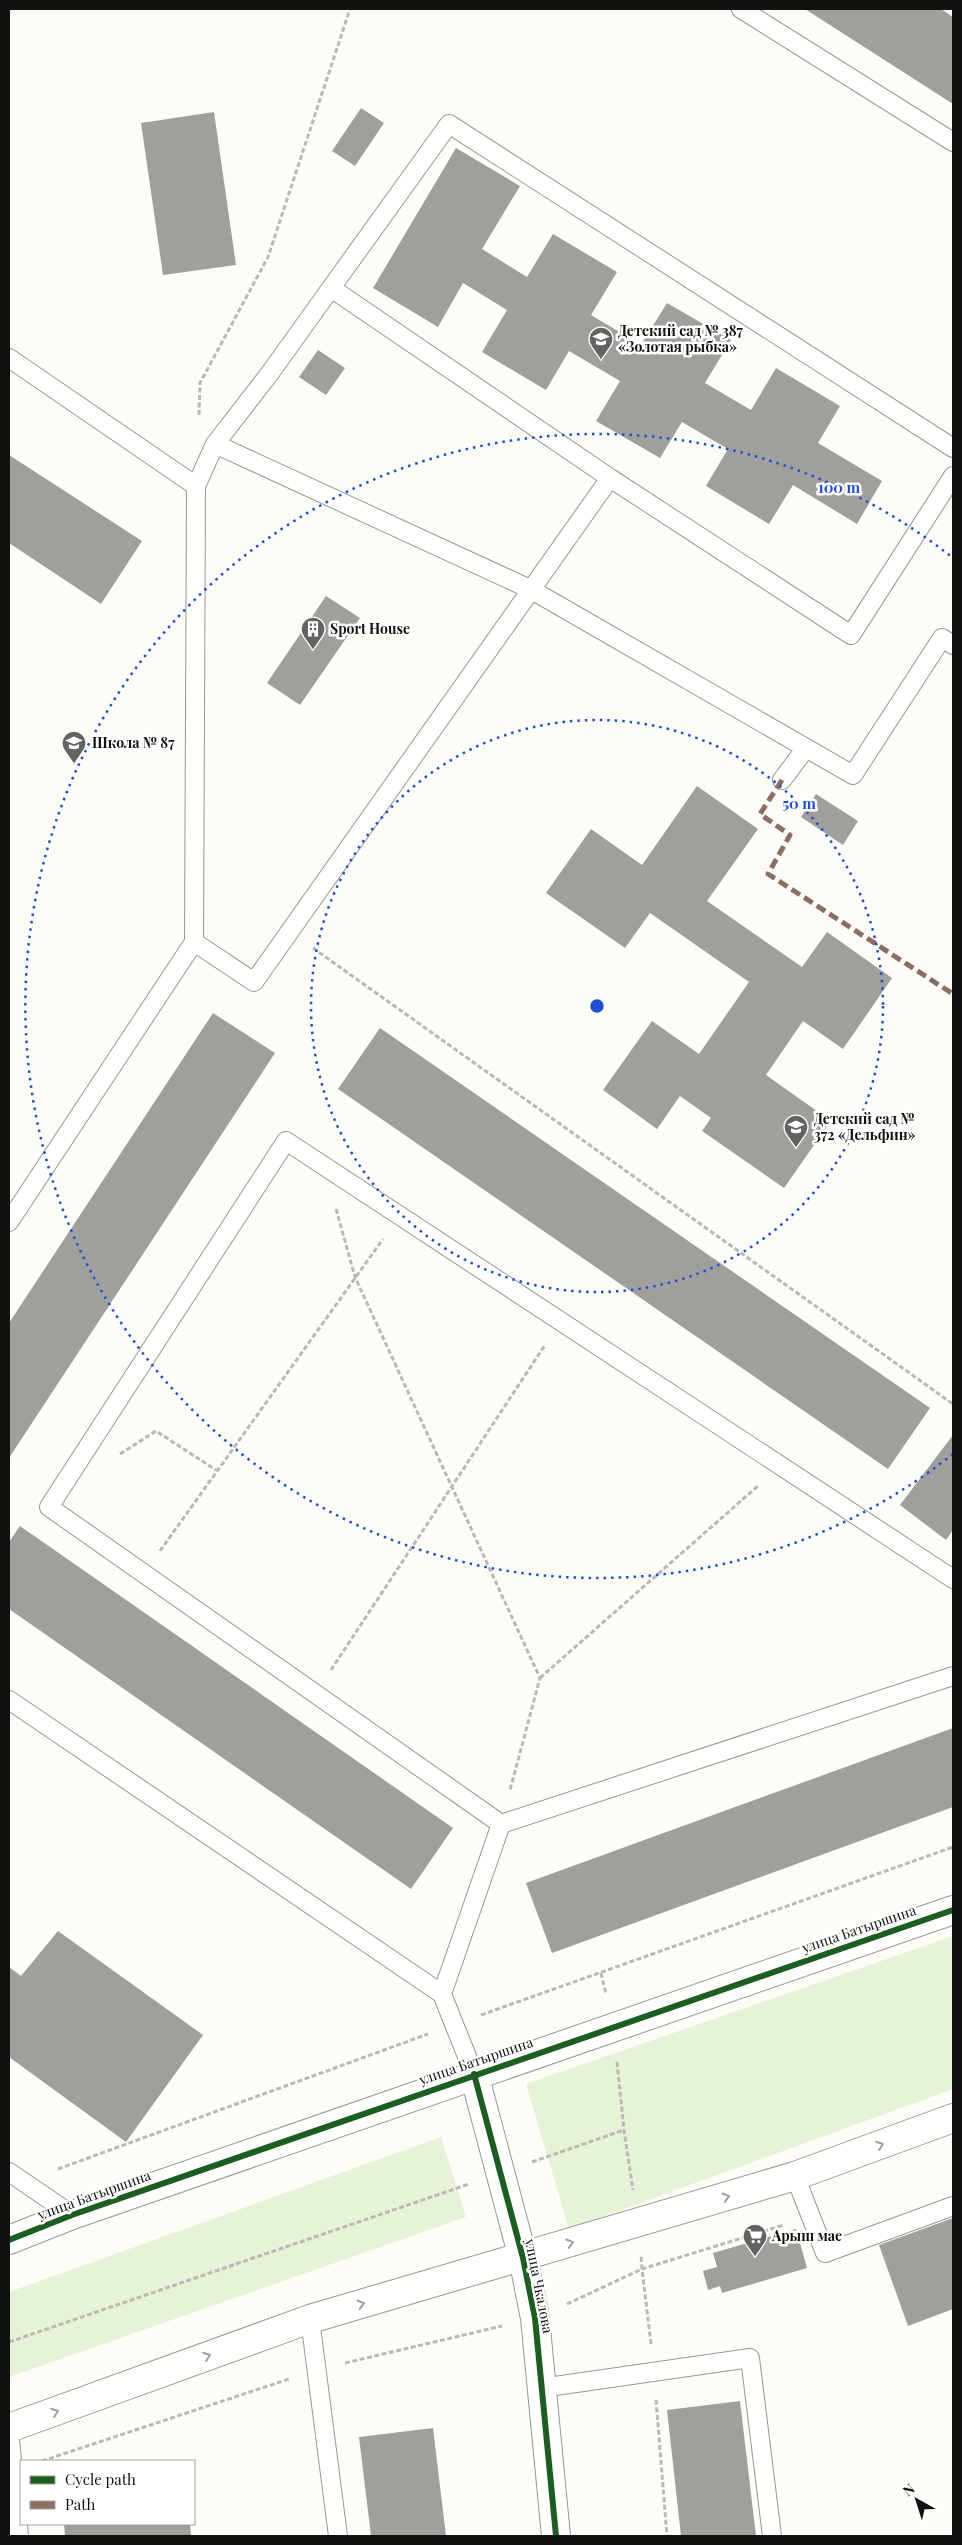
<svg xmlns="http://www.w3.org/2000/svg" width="962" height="2545" viewBox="0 0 962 2545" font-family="'Playfair Display',serif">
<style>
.green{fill:#e7f3d7}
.building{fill:#a19f9c}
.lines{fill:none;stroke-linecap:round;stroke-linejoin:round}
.service-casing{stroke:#979795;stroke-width:20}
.minor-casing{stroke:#979795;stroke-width:30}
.tertiary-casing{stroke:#979795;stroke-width:30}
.path{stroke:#b9b9b8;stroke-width:3;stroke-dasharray:5 2.5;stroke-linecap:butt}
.service{stroke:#fffffe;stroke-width:18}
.minor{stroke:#fffffe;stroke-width:28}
.tertiary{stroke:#fffffe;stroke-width:28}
.quiet{stroke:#8d6e63;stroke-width:5;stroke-dasharray:10 5;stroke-linecap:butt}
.cycleway-casing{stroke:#fff;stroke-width:9}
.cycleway{stroke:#1b5e20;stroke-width:6}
.oneway{stroke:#a0a09f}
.ring{fill:none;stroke:#1d4ed8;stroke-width:2.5;stroke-dasharray:2.5 5}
.labels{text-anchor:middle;stroke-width:5;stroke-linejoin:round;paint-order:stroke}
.poi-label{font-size:14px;font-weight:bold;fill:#111;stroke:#fff;text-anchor:start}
.street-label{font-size:14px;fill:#111;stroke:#fff}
.centre{fill:#1d4ed8;stroke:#fff;stroke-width:2.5}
.ring-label{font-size:15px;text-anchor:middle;font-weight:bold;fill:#1d4ed8;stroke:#fff;stroke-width:5;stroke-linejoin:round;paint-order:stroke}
</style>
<rect width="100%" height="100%" fill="#fdfcf7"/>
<path class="green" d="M953 1936V2089L569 2229 526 2084Z
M441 2137 466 2217 9 2377V2292Z"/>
<path class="building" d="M805 9H941L953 17V104Z
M361 108 384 123 355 166 332 151Z
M214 112 236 265 163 275 141 123Z
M456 148 520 186 482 249 527 277 553 234 617 272 591 315 641 345 667 303 731 340 705 383 751 410 776 368 840 406 818 443 882 481 857 524 793 485 769 524 706 486 728 449 682 422 660 458 596 421 620 381 569 351 546 390 482 352 507 310 463 283 438 327 373 288Z
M318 350 345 368 326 395 299 377Z
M9 455 142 541 101 604 9 543Z
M326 596 360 618 300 705 267 683Z
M697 786 758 829 707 901 802 967 827 932 892 978 843 1049 803 1021 766 1075 831 1121 784 1188 702 1131 711 1118 680 1096 657 1129 603 1090 652 1021 699 1054 749 982 650 913 625 948 546 893 591 829 642 865Z
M816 794 858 821 843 845 801 817Z
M213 1013 275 1053 9 1458V1323Z
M380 1028 930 1408 888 1469 338 1089Z
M953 1435V1530L946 1540 900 1505Z
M20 1526 453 1828 411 1889 9 1609V1542Z
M953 1728V1807L552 1953 526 1883Z
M58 1931 203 2035 126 2142 9 2057V1967L21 1976Z
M953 2218V2309L908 2326 879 2245Z
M796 2229 807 2268 722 2293 720 2286 708 2290 703 2271 717 2267 713 2253Z
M740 2401 756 2536H681L667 2410Z
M433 2428 446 2536H371L359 2437Z
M64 2524H190L191 2536H65Z"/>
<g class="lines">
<defs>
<path id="service" d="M741 9 953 142
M331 288 449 124 953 448
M9 358 196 486 194 942 9 1222
M610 478 851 635 953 476
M196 486 215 444 530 589 853 775 942 638 953 645
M782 780 806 748
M194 942 254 982 610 478 331 288 270 373 215 444
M953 1579 286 1141 49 1507 501 1824 953 1676
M9 1700 442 1994
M474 2074 442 1994 501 1824
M9 2172 72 2215
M795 2176 825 2253 953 2206
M310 2319 338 2536
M541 2388 750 2358 772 2536
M9 2428 19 2536"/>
<path id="minor" d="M474 2074 523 2258 535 2318 556 2536"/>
<path id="tertiary" d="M9 2240 72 2215 953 1910
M9 2428 310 2319 795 2176 953 2118"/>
</defs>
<use href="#service" class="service-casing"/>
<use href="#minor" class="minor-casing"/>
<use href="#tertiary" class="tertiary-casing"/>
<path class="path" d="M199 415 200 383 268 257 350 9
M313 948 953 1404
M336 1209 355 1277 540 1678 510 1790
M120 1454 156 1431 216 1470
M160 1551 383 1239
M331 1670 545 1345
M540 1678 759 1485
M601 1973 606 1994
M481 2015 953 1847
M617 2062 624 2130 633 2190
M532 2162 624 2130
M58 2169 428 2034
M567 2304 642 2269 641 2255
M9 2342 469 2184
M651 2344 642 2269 784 2225
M345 2363 502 2326
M656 2400 667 2536
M42 2461 289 2379"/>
<use href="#service" class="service"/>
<use href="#minor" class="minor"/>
<use href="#tertiary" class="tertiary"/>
<path class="quiet" d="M782 780 760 814 790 835 768 874 953 994"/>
<defs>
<path id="cycleway" d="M474 2074 523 2258 535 2318 556 2536
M9 2240 72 2215 953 1910"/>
</defs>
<use href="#cycleway" class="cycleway-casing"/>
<use href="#cycleway" class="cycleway"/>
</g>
<defs><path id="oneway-chevron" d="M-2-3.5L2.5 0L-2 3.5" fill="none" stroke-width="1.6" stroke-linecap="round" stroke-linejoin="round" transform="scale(1.25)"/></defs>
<g class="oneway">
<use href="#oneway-chevron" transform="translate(880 2145) rotate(-20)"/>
<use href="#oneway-chevron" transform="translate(726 2197) rotate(-17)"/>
<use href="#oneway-chevron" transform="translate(570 2243) rotate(-17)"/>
<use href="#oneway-chevron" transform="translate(361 2304) rotate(-16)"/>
<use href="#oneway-chevron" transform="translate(207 2356) rotate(-20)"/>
<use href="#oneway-chevron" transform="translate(55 2412) rotate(-20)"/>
</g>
<g class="ring">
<circle cx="597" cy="1006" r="286"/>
<path d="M953 1454A572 572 0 1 1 953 558"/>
</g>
<defs>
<symbol id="school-pin" viewBox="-11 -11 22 30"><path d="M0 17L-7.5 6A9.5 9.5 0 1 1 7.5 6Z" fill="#646362" stroke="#fff"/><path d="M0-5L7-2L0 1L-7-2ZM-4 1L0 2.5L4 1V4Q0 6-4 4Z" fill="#fff"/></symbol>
<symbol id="building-pin" viewBox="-11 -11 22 30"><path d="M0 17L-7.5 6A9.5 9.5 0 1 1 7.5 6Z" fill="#646362" stroke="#fff"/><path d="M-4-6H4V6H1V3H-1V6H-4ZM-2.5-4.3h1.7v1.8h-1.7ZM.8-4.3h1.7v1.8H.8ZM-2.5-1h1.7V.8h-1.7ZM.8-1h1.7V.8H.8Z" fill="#fff"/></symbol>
<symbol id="supermarket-pin" viewBox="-11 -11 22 30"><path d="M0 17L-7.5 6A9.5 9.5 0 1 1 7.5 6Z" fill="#646362" stroke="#fff"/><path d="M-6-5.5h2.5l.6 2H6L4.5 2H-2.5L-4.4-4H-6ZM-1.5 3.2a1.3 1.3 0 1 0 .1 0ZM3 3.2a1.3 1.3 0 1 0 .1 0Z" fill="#fff"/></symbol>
</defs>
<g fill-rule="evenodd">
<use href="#school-pin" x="587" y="325" width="28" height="38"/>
<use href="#building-pin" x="299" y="615" width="28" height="38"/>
<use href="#school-pin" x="60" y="729" width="28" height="38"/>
<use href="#school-pin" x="782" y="1113" width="28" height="38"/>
<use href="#supermarket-pin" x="741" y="2222" width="28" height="38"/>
</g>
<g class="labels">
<g class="poi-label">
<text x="618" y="336">Детский сад № 387<tspan x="618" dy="16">«Золотая рыбка»</tspan></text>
<text x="330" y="634">Sport House</text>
<text x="92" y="748">Школа № 87</text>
<text x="814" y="1124">Детский сад №<tspan x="814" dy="16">372 «Дельфин»</tspan></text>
<text x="772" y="2241">Арыш мае</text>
</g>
<g class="street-label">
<text transform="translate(859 1929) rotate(-19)" y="5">улица Батыршина</text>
<text transform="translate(476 2061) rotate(-19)" y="5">улица Батыршина</text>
<text transform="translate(94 2195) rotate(-20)" y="5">улица Батыршина</text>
<text transform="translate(539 2286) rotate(79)" y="5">улица Чкалова</text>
</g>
</g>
<circle cx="597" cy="1006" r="8" class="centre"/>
<g class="ring-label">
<text x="839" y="493">100 m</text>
<text x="799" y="809">50 m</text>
</g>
<rect width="962" height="2545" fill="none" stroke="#111111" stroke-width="20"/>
<rect x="20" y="2460" width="175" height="65" fill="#ffffff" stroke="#a0a0a0"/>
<rect x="30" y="2476" width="25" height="8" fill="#1b5e20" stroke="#a0a0a0"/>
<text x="65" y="2485" font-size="15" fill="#111111">Cycle path</text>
<rect x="30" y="2501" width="25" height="8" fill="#8d6e63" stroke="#a0a0a0"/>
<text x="65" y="2510" font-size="15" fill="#111111">Path</text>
<g transform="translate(917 2500) rotate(321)" stroke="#ffffff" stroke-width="4" paint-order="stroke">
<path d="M0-4L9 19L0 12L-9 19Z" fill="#111111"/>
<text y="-8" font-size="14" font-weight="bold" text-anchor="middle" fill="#111111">N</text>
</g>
</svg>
